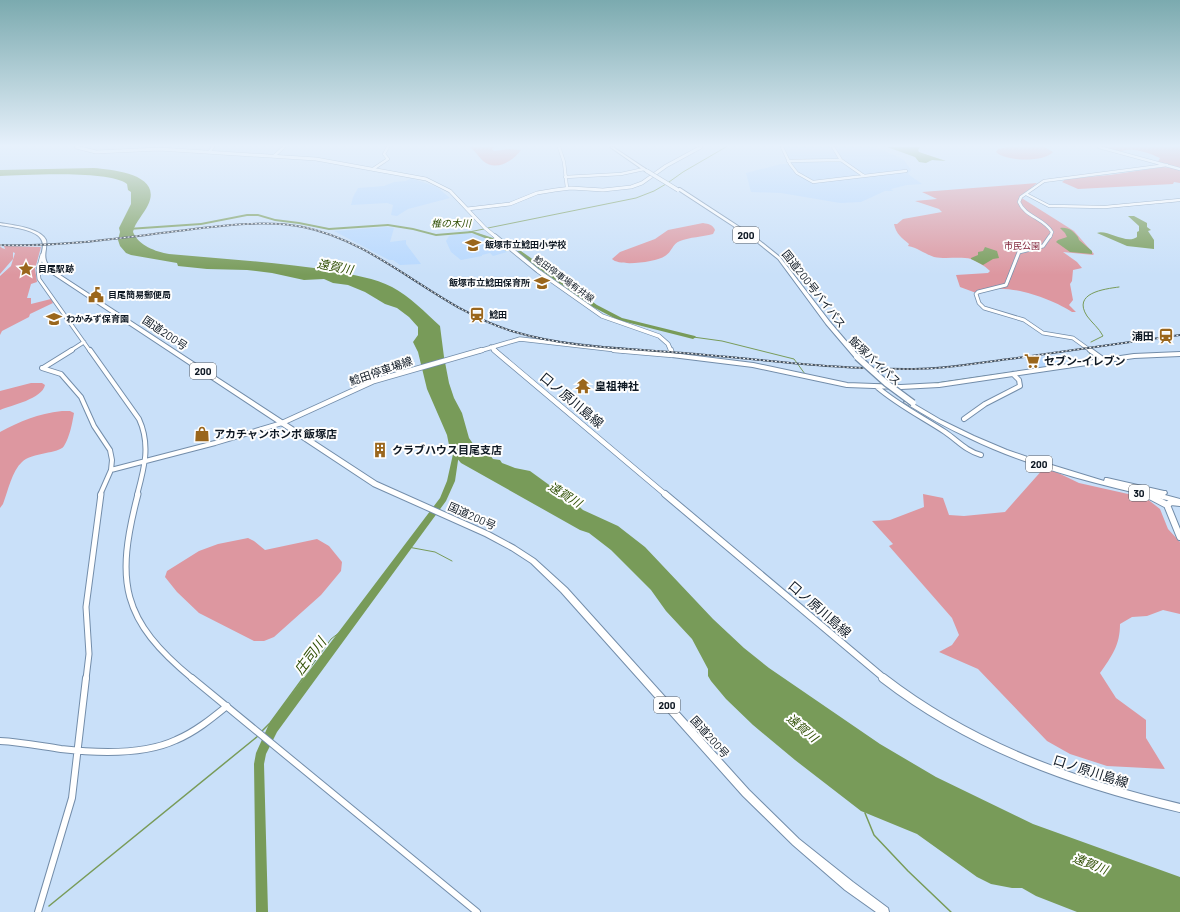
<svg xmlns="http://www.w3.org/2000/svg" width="1180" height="912" viewBox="0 0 1180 912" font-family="Barlow,'Noto Sans JP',sans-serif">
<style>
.built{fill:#b7d8fe}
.green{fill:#dd97a0}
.water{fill:#789b59}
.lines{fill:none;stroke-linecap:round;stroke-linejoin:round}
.stream-far1{stroke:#789b59;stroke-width:1}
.stream{stroke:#789b59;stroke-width:1.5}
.river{fill:#789b59;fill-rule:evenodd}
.minor-far4-casing{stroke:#738daa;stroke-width:3.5}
.minor-far3-casing{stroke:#738daa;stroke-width:4.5}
.minor-far2-casing{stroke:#738daa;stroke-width:6}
.minor-far1-casing{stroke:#738daa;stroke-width:7}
.minor-casing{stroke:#738daa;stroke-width:8}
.major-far4-casing{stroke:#738daa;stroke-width:4}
.major-far3-casing{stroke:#738daa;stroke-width:5}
.major-far2-casing{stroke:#738daa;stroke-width:6}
.major-far1-casing{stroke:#738daa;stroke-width:8}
.major-casing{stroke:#738daa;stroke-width:10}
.highway-casing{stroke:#738daa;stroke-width:2}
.minor-far4{stroke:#fff;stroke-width:2.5}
.minor-far3{stroke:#fff;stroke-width:3}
.minor-far2{stroke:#fff;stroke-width:4}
.minor-far1{stroke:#fff;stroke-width:5}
.minor{stroke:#fff;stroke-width:6}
.major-far4{stroke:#fff;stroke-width:3}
.major-far3{stroke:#fff;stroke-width:3.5}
.major-far2{stroke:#fff;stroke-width:4.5}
.major-far1{stroke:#fff;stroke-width:6}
.major{stroke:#fff;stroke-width:8}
.highway{fill:#fff;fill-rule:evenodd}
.rail-casing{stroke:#42505f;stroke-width:2}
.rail{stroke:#fefefe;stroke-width:1;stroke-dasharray:2;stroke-linecap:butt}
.highway-bridge-far1-casing{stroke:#738daa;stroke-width:4.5;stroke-linecap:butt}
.highway-bridge-casing{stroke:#738daa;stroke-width:8;stroke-linecap:butt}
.highway-bridge-far1{stroke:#fff;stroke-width:3.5}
.highway-bridge{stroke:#fff;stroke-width:5.5}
.labels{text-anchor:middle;stroke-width:4;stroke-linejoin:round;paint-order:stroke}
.far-poi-label{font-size:9px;font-weight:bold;fill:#0e1823;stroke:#fefefe;text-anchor:start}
.far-park-label{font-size:9px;fill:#7f2037;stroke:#fefefe}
.far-street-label{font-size:9px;fill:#0e1823;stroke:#fefefe}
.far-water-label{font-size:10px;font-style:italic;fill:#304f04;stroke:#fefefe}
.shield{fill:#fefefe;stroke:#565d65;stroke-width:1}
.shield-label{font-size:10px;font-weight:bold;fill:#0e1823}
.street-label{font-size:11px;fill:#0e1823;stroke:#fefefe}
.poi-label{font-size:11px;font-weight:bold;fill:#0e1823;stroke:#fefefe;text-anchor:start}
.water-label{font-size:12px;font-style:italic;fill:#304f04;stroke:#fefefe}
.near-street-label{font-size:13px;fill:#0e1823;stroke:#fefefe}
.near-water-label{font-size:14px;font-style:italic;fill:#304f04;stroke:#fefefe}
</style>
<rect width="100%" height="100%" fill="#c9e0f9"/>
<path class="built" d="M784 147H873L897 156 904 160 911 170 908 174 922 184 907 185 891 189 893 191H885L861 202 840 203 781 193 751 192 746 173 781 164H792Z
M411 178 437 187 450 198 408 209 397 216 391 215 393 205 387 203 351 205 353 197 358 188 384 186 394 182 406 181Z
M387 227 394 228 390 242 406 240V244L421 264 400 265 393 260H389L334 231Z
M464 233 478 234 494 241 507 252 493 256 490 253 482 255V256L461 260 451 252 446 241 449 236Z
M1054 356 1063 364 1034 368 1025 359Z"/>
<path class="green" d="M470 147H494L492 149 494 151 509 149 521 150C513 161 496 172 483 161 479 157 475 151 470 147Z
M1008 147H1044L1053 152C1045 162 1006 162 996 152L998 149Z
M1101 147H1180V168L1158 162 1160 158C1150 153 1130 146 1120 152Z
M1163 167 1180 169V183L1174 182 1173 184 1078 189 1062 182 1066 179 1110 175Z
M1037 183 1020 197 1074 231 1094 254 1093 255 1063 252 1077 262 1082 268 1073 270 1072 281 1070 284 1073 300 1069 305 1076 312H1072C1053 299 1000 279 979 294L960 287 956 275 988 273 990 271C985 266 973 258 965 258 955 257 945 259 934 257 925 254 918 248 908 246L909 244C902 238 896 234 894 224H897L903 219 942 212 939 209 915 201 937 199 922 192Z
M703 223C709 224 713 225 715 230L713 234C702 237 690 237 680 241 672 244 672 252 665 256 656 262 620 267 612 259L620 252 655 239 668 230Z
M0 246 2 248 13 252V259L0 274Z
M4 246 41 247 35 269 37 282 31 284 27 298H31V304L51 299 53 303 30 314 29 317 2 331 0 335V276L11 266 15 253 5 249Z
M31 383H42L45 385C42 399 12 405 0 410V391Z
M62 411H70L74 413C72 424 70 436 64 446 59 454 32 452 22 462 12 471 8 491 3 504L0 508V432C21 421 37 414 62 411Z
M1044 468 1050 469 1079 483 1146 498 1160 509 1168 529 1180 542V614L1163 610 1147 616 1132 617 1120 624C1120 645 1112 656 1100 673L1116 698 1146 720V738L1165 769 1107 766 1070 754 1047 741 978 669 939 652 952 645 959 635 952 618 889 546 893 544 872 521 890 520 924 507 923 494 943 498 949 515 964 516 1005 512Z
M248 538 254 541 265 550 317 539 329 546 342 562 341 571 321 595 274 637 264 641H254L199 613 177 592 165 577 167 571 199 551 218 544Z"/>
<path class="water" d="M887 147H920L918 150 919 152 946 161 932 160 926 163 919 162 915 157Z
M94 168C113 170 163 174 148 205 144 214 135 222 133 232 138 245 156 252 169 254 224 259 279 262 334 271 353 275 375 278 392 287 409 296 426 313 440 326L444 357 449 383 454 398 462 413 469 438 476 448 487 451 493 459 500 460 502 463 515 468 530 471 552 487 564 498 574 502 583 510 618 526 645 547 713 619 744 648 769 668 880 744 936 777 1033 824 1180 877V912H1077L1036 896 1022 888H1012L991 884 977 877 917 834 861 811 795 760 753 725 726 699 711 681 708 676V669L692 639 666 611 651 590 611 550 589 533 580 530 461 463 450 450 447 435 427 389 418 352 413 342 418 335V327L409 317 397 308 385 304 365 292 348 285 333 283 324 279 304 280 272 273 247 270 207 269 178 266 177 263 131 255 126 253 120 246 118 240 120 232 119 228 131 204V192L128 190 127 184C110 170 25 175 0 176V170Z
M1128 216H1134L1147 223V227L1151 230 1148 231 1154 240V249L1127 246 1097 233C1107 229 1126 245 1137 237V232L1139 231V226Z
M1060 228C1069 227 1073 231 1078 237L1079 240 1092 251V254L1070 252 1056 242 1058 240 1067 237 1065 233Z
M985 247 997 251 999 258 993 259 983 265 971 259V258L978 255V252L983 251Z"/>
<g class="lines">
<path class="stream-far1" d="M669 182 683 172 726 147
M488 228 636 198 654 191 666 184
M469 232 484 229
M693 337 722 341 794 359 805 374 808 375
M1091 342 1103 336C1099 328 1092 323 1087 316 1072 293 1104 289 1119 287
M1079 362 1087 361 1090 353
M876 384H883
M930 384 1069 364
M892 385H903
M408 547 435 552 452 561
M302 679 331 639 349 625"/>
<path class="stream" d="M261 732 270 723 303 678
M865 813 874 835 908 871 951 912
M49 906 258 736"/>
<path class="river" d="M247 214H258L275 219 299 222 329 228 388 224 413 228 436 234 472 231 499 240 510 250 506 251 495 242 472 233 436 236 413 230 388 226 329 230 299 224 275 221 258 216H247L201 225 128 230 126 229 128 228 201 223Z
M517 251H521L597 305 622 318 695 336 696 337 693 339 618 320 593 307 517 253Z
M455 445H457L460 447 455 481 446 501 277 732 266 754 264 764 268 912H256L254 764 256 753 269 724 440 498 447 481Z"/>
<defs>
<path id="minor-far4" d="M559 147 564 162 567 188
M782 147 790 164 797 173 813 182 906 171
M833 147 841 160 864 176
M1099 147 1180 169
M210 151 213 147
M274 156 284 147
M788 161 841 160
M373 169 388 159 384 154 388 147
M565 177 621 174 644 169
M1026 194 1049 206 1105 207 1180 200
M1050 237 1052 232C1044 218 1025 217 1019 202L1021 197 1044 181 1167 165"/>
<path id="minor-far3" d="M1050 236 1043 246 1019 252 1006 285 978 292 976 294 979 303 984 308 1024 320 1043 333 1073 338 1091 351
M42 255 38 270 39 279 90 351
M70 351 84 342"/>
<path id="minor-far2" d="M90 350 139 419C151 445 144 469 137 495
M1090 350 1104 360
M672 355 753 365 847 385 901 387 939 385 1134 356 1180 354
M42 368 61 374 81 397 94 426 110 450 112 460 111 470 100 495
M43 368 72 350
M877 387C898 405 922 417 945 432 957 440 966 451 981 455
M964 419 985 404 1020 386 1019 380 1013 374
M111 470 215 443 282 423"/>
<path id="minor-far1" d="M138 494C115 582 121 620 193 679
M86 679 89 654 86 607 101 494"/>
<path id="minor" d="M192 678 477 912
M0 741C21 742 40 746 61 749 95 753 144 755 176 740 195 732 211 719 227 706
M38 912 72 798 86 678"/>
<path id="major-far4" d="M76 147 96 152 159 149 316 159 426 179 450 191 485 228 496 237
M467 209 510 204 537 193 555 190 571 188 603 190 631 187 642 183 666 166 701 147"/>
<path id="major-far3" d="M495 236 538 271 602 316 659 336 668 344 671 351
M491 347 496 351
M479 351 520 339 625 351"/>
<path id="major-far2" d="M494 350 666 495
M614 350 672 355 671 350
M282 423 374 381 482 350"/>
<path id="major-far1" d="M665 494 885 679
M1148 495 1167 505
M1167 505 1180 537
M1167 505 1171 502 1180 503"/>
<path id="major" d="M883 678C971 746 1073 783 1180 808"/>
<path id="highway" d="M610 147H613L649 171 646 172Z
M678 188H680L755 237 780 257 830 322 859 356V358H855L826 324 778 259 753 239 678 190Z
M0 223C12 225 41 228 46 240 47 243 46 246 46 249 44 259 46 264 54 271L377 482 489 532 515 546 535 559 567 588 749 790 799 839 853 882 888 908 889 912H876L845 890 793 845 743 796 561 592 531 563 511 550 485 536 373 486 51 273C32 257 48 250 41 239 35 229 10 227 0 225Z
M907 400 941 420 974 436 1007 450 1042 462 1104 481 1105 478H1107L1164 491H1166L1167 493 1165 495 1180 499V503C1108 487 1035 470 969 438 947 428 926 416 905 403L904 402Z"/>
</defs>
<use href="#minor-far4" class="minor-far4-casing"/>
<use href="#minor-far3" class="minor-far3-casing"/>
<use href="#minor-far2" class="minor-far2-casing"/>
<use href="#minor-far1" class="minor-far1-casing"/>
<use href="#minor" class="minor-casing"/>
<use href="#major-far4" class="major-far4-casing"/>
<use href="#major-far3" class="major-far3-casing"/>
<use href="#major-far2" class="major-far2-casing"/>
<use href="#major-far1" class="major-far1-casing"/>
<use href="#major" class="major-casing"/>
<use href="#highway" class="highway-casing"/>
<use href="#minor-far4" class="minor-far4"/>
<use href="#minor-far3" class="minor-far3"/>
<use href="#minor-far2" class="minor-far2"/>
<use href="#minor-far1" class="minor-far1"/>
<use href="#minor" class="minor"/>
<use href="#major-far4" class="major-far4"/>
<use href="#major-far3" class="major-far3"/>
<use href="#major-far2" class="major-far2"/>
<use href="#major-far1" class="major-far1"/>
<use href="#major" class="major"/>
<use href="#highway" class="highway"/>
<defs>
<path id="rail" d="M0 245C58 247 112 239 170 232 213 227 260 219 303 227 382 243 438 310 515 332 569 348 628 348 684 353 760 359 838 370 914 369 949 369 983 362 1017 358 1071 350 1126 343 1180 335"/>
</defs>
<use href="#rail" class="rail-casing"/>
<use href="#rail" class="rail"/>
<defs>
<path id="highway-bridge-far1" d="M647 171 678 190"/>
<path id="highway-bridge" d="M857 357 886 383 913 403"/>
</defs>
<use href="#highway-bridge-far1" class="highway-bridge-far1-casing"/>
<use href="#highway-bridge" class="highway-bridge-casing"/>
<use href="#highway-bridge-far1" class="highway-bridge-far1"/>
<use href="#highway-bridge" class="highway-bridge"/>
</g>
<linearGradient id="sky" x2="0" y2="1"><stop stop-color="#7baaaf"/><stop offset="0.53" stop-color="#e7f1fc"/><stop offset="1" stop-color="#e7f1fc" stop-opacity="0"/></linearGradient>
<rect width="1180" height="275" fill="url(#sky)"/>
<defs>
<symbol id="school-bare" viewBox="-9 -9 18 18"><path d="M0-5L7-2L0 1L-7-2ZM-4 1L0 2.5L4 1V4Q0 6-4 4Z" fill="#9a661c" stroke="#fefefe" stroke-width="2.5" paint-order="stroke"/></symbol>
<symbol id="sight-bare" viewBox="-9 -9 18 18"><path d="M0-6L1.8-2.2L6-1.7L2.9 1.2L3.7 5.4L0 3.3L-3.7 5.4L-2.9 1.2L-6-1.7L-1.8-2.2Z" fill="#9a661c" stroke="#fefefe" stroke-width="2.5" paint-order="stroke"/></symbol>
<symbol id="civic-bare" viewBox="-9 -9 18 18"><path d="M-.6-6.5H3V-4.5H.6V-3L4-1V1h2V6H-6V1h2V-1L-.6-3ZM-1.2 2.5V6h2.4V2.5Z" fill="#9a661c" stroke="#fefefe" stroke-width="2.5" paint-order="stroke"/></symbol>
<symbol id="station-bare" viewBox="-9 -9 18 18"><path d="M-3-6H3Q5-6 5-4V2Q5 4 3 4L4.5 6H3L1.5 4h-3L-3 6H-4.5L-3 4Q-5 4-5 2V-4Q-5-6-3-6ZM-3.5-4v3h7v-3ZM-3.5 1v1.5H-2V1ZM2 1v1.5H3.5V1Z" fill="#9a661c" stroke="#fefefe" stroke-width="2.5" paint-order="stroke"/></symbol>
<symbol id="supermarket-bare" viewBox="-9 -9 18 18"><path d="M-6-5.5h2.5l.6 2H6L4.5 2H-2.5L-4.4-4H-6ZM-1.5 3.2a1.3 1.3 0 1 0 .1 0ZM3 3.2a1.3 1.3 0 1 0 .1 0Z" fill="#9a661c" stroke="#fefefe" stroke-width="2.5" paint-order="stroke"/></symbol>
<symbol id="temple-bare" viewBox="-9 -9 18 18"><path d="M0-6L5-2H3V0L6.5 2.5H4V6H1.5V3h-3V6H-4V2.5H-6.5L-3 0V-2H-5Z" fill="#9a661c" stroke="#fefefe" stroke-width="2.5" paint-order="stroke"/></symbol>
<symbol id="shop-bare" viewBox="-9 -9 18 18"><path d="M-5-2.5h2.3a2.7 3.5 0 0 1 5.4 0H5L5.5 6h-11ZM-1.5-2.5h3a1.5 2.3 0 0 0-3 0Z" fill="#9a661c" stroke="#fefefe" stroke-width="2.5" paint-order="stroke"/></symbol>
<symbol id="building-bare" viewBox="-9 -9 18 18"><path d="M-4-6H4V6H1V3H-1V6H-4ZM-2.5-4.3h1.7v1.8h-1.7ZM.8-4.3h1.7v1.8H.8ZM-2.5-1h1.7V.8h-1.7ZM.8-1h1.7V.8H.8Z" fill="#9a661c" stroke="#fefefe" stroke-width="2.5" paint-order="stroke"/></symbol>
</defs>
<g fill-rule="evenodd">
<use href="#school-bare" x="462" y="234" width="22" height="22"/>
<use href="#sight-bare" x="15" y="258" width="22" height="22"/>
<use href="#school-bare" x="531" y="272" width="22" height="22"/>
<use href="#civic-bare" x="85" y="284" width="22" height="22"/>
<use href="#station-bare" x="466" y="304" width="22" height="22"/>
<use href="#school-bare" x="43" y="308" width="22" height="22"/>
<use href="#station-bare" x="1155" y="325" width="22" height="22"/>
<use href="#supermarket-bare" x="1021" y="350" width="22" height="22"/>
<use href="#temple-bare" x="572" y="375" width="22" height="22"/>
<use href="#shop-bare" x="191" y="423" width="22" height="22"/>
<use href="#building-bare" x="369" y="439" width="22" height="22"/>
</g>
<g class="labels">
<g class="far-poi-label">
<text x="485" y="248">飯塚市立鯰田小学校</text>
<text x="38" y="272">目尾駅跡</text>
<text x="530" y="286" text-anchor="end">飯塚市立鯰田保育所</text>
<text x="108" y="298">目尾簡易郵便局</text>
<text x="489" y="318">鯰田</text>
<text x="66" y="322">わかみず保育園</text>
</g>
<g class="far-park-label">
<text x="1022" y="249">市民公園</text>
</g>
<g class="far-street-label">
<text transform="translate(564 279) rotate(36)" y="3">鯰田停車場有井線</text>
</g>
<g class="far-water-label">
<text x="451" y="227">椎の木川</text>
</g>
<g class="shield">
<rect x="733" y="227" width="26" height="16" rx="3"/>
<rect x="190" y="363" width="26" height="16" rx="3"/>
<rect x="1026" y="456" width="26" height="16" rx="3"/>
<rect x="1129" y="485" width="20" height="16" rx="3"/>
<rect x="654" y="697" width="26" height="16" rx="3"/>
</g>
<g class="shield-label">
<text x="746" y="239">200</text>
<text x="203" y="375">200</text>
<text x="1039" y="468">200</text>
<text x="1139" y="497">30</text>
<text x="667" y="709">200</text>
</g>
<g class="street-label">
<text transform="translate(814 289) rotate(52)" y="4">国道200号バイパス</text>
<text transform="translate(165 333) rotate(34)" y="4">国道200号</text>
<text transform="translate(875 361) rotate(43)" y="4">飯塚バイパス</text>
<text transform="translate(381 371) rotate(-19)" y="4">鯰田停車場線</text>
<text transform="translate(472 516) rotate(24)" y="4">国道200号</text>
<text transform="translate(710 737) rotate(48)" y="4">国道200号</text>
</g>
<g class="poi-label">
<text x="1154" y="340" text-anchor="end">浦田</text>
<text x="1044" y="365">セブン-イレブン</text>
<text x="595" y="390">皇祖神社</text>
<text x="214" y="438">アカチャンホンポ 飯塚店</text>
<text x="392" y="454">クラブハウス目尾支店</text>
</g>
<g class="water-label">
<text transform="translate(335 267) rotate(11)" y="4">遠賀川</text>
<text transform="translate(565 495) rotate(32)" y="4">遠賀川</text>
<text transform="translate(802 728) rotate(40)" y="4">遠賀川</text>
<text transform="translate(1090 864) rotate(21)" y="4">遠賀川</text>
</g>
<g class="near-street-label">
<text transform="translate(572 400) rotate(40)" y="5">口ノ原川島線</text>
<text transform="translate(820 609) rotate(41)" y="5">口ノ原川島線</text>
<text transform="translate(1091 771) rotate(18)" y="5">口ノ原川島線</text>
</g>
<g class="near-water-label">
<text transform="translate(310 656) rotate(-53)" y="5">庄司川</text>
</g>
</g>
</svg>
